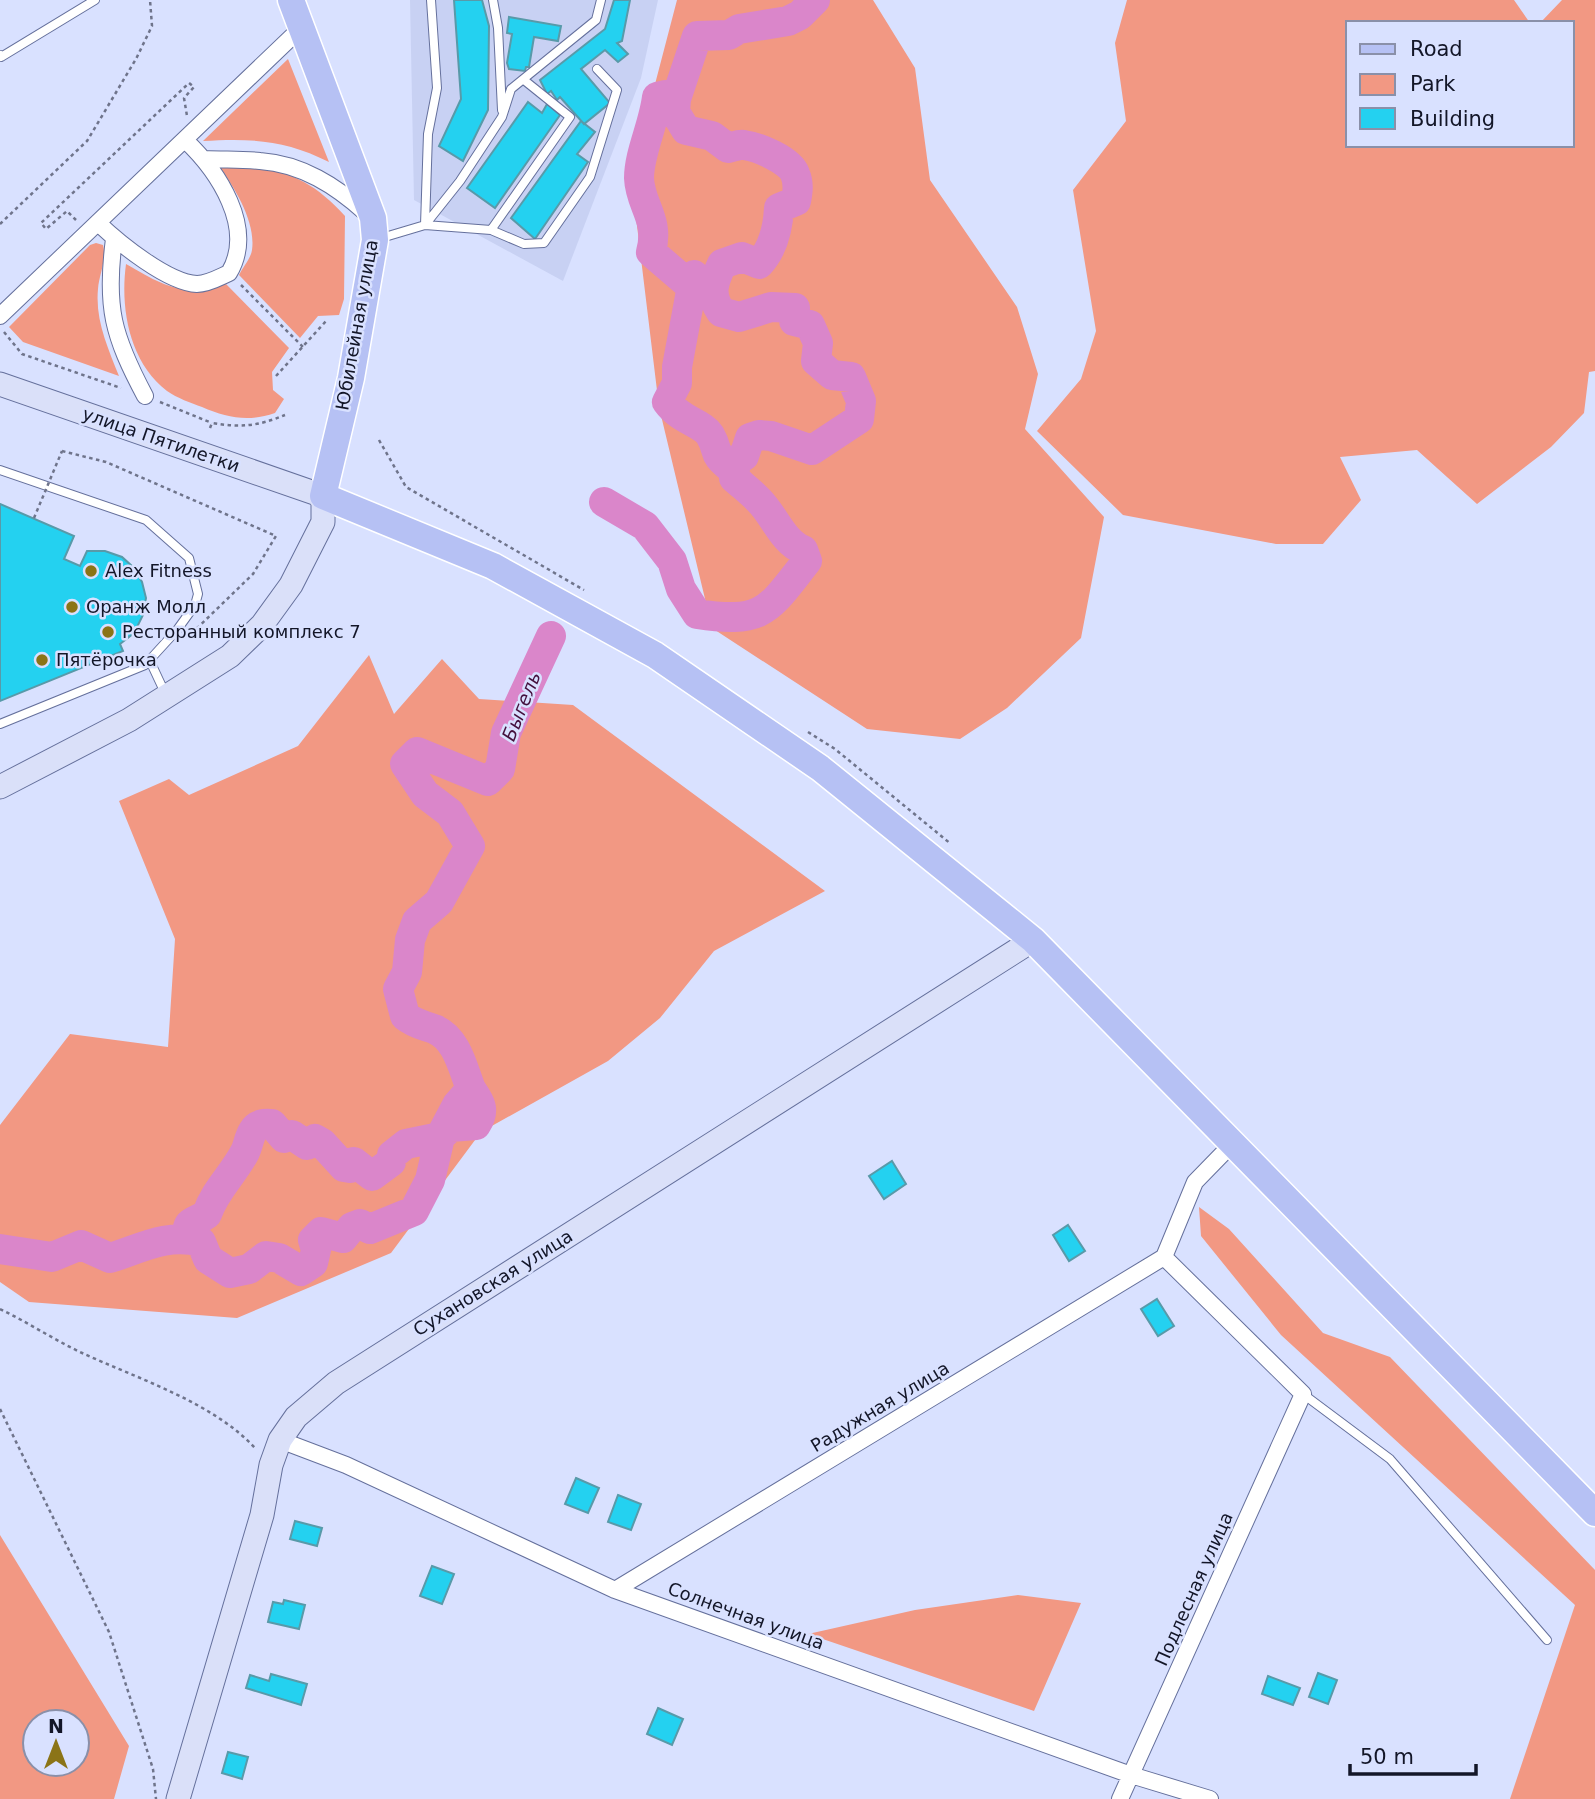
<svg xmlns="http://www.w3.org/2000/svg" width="1595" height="1799" viewBox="0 0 1595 1799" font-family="'DejaVu Sans',sans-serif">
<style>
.built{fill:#c8d1f3}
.green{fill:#f29883;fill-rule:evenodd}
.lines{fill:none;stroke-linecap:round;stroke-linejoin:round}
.river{stroke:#da86ca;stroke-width:30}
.building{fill:#24d1f0;stroke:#589aa9;stroke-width:2}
.lane-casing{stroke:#65709c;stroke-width:10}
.street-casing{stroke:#65709c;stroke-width:18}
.secondary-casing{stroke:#65709c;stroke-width:25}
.primary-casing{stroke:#fff;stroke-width:29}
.path{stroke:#6f748b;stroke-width:2.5;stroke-dasharray:3.5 3.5;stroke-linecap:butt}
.lane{stroke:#fff;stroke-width:8}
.street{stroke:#fff;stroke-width:16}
.secondary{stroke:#dae0f9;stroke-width:23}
.primary{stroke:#b6c1f4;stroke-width:26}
.path-bridge{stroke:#6f748b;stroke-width:2.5;stroke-dasharray:3.5 3.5;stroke-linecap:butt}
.poi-dot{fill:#8b7417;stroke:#d9e1ff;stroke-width:2.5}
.labels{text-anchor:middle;stroke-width:5;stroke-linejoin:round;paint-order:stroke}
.street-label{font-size:18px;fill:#131628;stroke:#d9e1ff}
.poi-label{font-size:18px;fill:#131628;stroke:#d9e1ff;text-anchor:start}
.water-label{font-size:19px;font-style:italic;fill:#44103d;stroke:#d9e1ff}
</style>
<rect width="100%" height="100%" fill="#d9e1ff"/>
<path class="built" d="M410 0H658L641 78 563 281 414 200Z"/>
<path class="green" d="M677 0H873L915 68 930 180 1017 307 1038 374 1025 429 1104 517 1081 638 1007 708 960 739 867 729 712 628 659 407 631 176Z
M1127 0H1514L1530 23H1348V145H1572V23H1540L1562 0H1595V371L1589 372 1584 413 1551 447 1477 504 1417 450 1340 457 1361 500 1323 544H1276L1123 515 1037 431 1081 379 1096 331 1073 190 1126 121 1115 43Z
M288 59 329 162C286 140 251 138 203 141Z
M254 166C293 172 318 186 345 216L344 299 339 315 318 316 300 338 239 275C243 267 251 258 252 250 256 222 235 189 220 167Z
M96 243 103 245C107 259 99 275 98 289 95 320 108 348 119 376L23 342 9 327 90 245Z
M126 264C164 286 182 297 226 284L289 348 272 372 273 390 284 399 275 413C249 422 227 418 202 407 191 403 177 398 167 391 129 362 120 308 126 264Z
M369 655 394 714 442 659 479 699 573 705 825 891 714 951 660 1018 608 1061 481 1132 391 1253 237 1318 29 1302 0 1282V1125L70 1034 168 1047 175 939 119 801 169 779 189 795 298 746Z
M1199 1207 1229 1229 1323 1333 1390 1357 1595 1570V1799H1510L1575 1605 1281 1335 1201 1236Z
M0 1535 129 1746 114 1799H0ZM35 1722H77V1764H35Z
M1018 1595 1081 1603 1034 1711 808 1634 915 1610Z"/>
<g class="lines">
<path class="river" d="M676 99 666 95 657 97C654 124 639 153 639 178 640 206 660 219 651 252L693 288
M694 275 677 367V383L667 402C680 420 702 423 710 435 721 454 710 452 733 470
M604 502 645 526 672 561 681 589 697 614C765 624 768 610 807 561L803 550C784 542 776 520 763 505 755 495 744 487 734 478L736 460 744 456 750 438 759 435 771 436 812 450 859 419 861 401 851 377 832 375 816 361 818 343 810 325 794 321 795 308 771 307 739 317 721 312C709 294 713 283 722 264L742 257 759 264C773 249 778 228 779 208L796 201C798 191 799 183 795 174 790 160 758 147 744 145 739 144 733 147 728 148L712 136 686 130 675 112 676 99 697 36 729 35 739 29 788 21 800 15 815 0
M187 1238C186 1218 194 1224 207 1214 215 1190 233 1175 245 1152 248 1146 249 1137 253 1131 257 1124 265 1123 272 1124L284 1138 292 1135 307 1145 315 1139 322 1143 344 1167 350 1168 354 1162 372 1176 391 1162 392 1155 406 1144 440 1137 451 1127 476 1125C486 1110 480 1102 471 1089
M0 1249 52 1257 81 1245 110 1258C142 1248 167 1233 201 1242L208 1259 230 1273 249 1269 266 1256 279 1258 301 1271 313 1263 316 1250 313 1240 321 1232 343 1238 352 1227 360 1224 370 1229 414 1211 430 1180 440 1137 457 1105 471 1089C463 1069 457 1038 434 1029 423 1025 415 1024 405 1016L398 989 407 972 410 940 417 921 439 902 470 846 450 813 425 794 405 764 417 752 488 781 500 769 506 733 551 636"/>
</g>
<path class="building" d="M454 0H482L489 26 488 110 463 161 439 146 461 99Z
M614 0H630L622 41 617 43 628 54 618 62 605 50 581 69 610 103 584 124 560 97 557 100 551 91 547 94 540 80 605 29Z
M509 17 561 26 558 41 534 37 529 67H526L525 71 509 69 507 63 512 34 507 33Z
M528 102 542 113 547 104 560 115 495 208 467 188Z
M581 121 595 132 577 154 588 162 535 239 511 218Z
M0 504 74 536 64 559 80 566 87 551H105L122 557 133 567 142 582 146 598 143 615 134 633 120 644 123 651 0 701Z
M892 1161 906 1184 884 1199 869 1176Z
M1068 1225 1085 1251 1069 1261 1053 1235Z
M1157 1299 1174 1326 1158 1336 1141 1309Z
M576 1478 599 1488 588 1513 565 1504Z
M618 1495 641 1504 631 1530 608 1522Z
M295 1521 322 1528 317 1546 290 1539Z
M432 1566 454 1574 442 1604 420 1596Z
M284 1600 305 1605 299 1629 268 1622 273 1602 283 1604Z
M1318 1673 1337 1680 1328 1704 1309 1697Z
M271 1674 307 1684 301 1705 246 1688 250 1675 269 1681Z
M1268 1676 1300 1688 1293 1705 1262 1694Z
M658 1708 683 1719 672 1745 647 1734Z
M228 1752 248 1757 242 1779 222 1773Z"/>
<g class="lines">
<defs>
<path id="lane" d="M431 0 437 88 428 134 425 225 491 230 524 244 544 243 590 177 617 90 597 69
M493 0 498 28 502 110
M0 55 1 57 95 0
M491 230 570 117 524 80
M378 239 425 225 460 181 502 117 511 89 596 20 601 0
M0 470 146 520 189 558 198 594 195 605 177 630 145 665 0 724
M150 661 165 693
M1303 1394 1390 1459 1547 1640"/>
<path id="street" d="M205 159C224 160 242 159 260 161 302 164 336 186 366 213
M98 223C119 243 168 283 197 284 208 284 220 277 229 273 256 228 218 171 185 140
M114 239C105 307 113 336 145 396
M0 316 302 27
M1164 1257 1195 1182 1234 1142
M280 1440 346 1465 615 1590 1131 1775 1210 1799
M615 1590 1164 1257
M1120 1799 1303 1394 1164 1257"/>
<path id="secondary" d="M0 384 323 496V522L291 585 262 625 230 656 129 720 0 787
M178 1799 262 1515 271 1465 280 1440 296 1417 336 1383 1033 940"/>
<path id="primary" d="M291 0 373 218 375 240 351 378 323 496 493 566 655 655 820 768 1033 940 1595 1513"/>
</defs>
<use href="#lane" class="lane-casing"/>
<use href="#street" class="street-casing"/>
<use href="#secondary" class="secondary-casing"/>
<use href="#primary" class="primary-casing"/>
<path class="path" d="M76 220 67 211 46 229 41 223 189 83 194 87 184 98 187 116
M0 224 87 141 136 59 152 26 150 0
M241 285 303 347
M4 332 22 354 121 388
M276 376 327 320
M160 402 212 423
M210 428 212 423C241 428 258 426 285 415
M379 440 406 487 584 590
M62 451 106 462 276 536 253 574 189 636
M808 732 835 749 951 844
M0 1309C27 1322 53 1339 80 1352 138 1379 213 1402 256 1449
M0 1409 109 1632 153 1769 156 1799"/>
<use href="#lane" class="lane"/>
<use href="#street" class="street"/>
<use href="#secondary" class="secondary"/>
<use href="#primary" class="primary"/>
<path class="path-bridge" d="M34 518 62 451"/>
</g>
<g class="poi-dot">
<circle cx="91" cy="571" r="7"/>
<circle cx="72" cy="607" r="7"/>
<circle cx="108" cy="632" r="7"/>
<circle cx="42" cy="660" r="7"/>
</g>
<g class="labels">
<g class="street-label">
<text transform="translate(357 325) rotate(-80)" y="6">Юбилейная улица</text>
<text transform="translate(161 440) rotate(19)" y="6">улица Пятилетки</text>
<text transform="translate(493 1283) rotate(-32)" y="6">Сухановская улица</text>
<text transform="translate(880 1407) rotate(-31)" y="6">Радужная улица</text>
<text transform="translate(1194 1589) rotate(-66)" y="6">Подлесная улица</text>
<text transform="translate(746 1616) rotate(20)" y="6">Солнечная улица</text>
</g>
<g class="poi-label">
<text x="105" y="577">Alex Fitness</text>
<text x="86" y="613">Оранж Молл</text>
<text x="122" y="638">Ресторанный комплекс 7</text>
<text x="56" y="666">Пятёрочка</text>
</g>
<g class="water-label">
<text transform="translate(521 706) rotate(-68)" y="7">Быгель</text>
</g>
</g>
<rect x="1346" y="21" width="228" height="126" fill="#d9e1ff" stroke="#8a90a9" stroke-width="2"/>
<rect x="1360" y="44" width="35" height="10" fill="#b6c1f4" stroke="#8a90a9" stroke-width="2"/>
<text x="1410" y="56" font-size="21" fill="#131628">Road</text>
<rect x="1360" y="74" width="35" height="21" fill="#f29883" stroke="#8a90a9" stroke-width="2"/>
<text x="1410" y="91" font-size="21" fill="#131628">Park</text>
<rect x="1360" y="108" width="35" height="21" fill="#24d1f0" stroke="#8a90a9" stroke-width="2"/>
<text x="1410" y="126" font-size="21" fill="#131628">Building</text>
<g transform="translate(56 1743)"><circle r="33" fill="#d9e1ff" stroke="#8a90a9" stroke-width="2"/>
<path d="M0-5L12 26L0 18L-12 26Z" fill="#8b7417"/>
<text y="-10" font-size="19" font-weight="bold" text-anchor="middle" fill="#131628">N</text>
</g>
<path d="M1350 1764v10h126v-10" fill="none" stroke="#131628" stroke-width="3.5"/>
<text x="1360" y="1764" font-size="21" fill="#131628" stroke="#d9e1ff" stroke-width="5" paint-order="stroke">50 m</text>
</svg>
